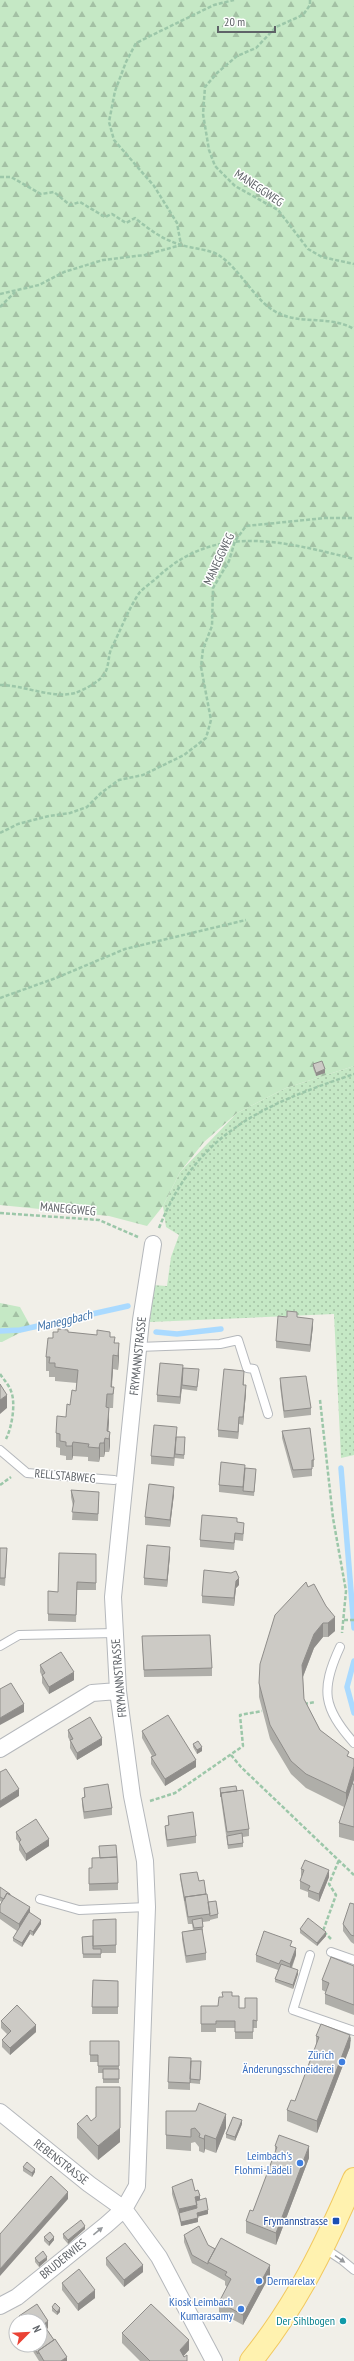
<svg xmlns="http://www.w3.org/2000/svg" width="354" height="2361" viewBox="0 0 354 2361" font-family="'PT Sans Narrow',sans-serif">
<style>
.grass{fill:url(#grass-dots)}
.forest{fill:url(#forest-firs)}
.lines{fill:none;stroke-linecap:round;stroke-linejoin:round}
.stream{stroke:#aadaff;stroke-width:5.5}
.service-casing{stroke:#b5b8bc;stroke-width:10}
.minor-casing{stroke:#b5b8bc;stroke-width:18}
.primary-casing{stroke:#f2c960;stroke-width:24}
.path{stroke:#9cc7a9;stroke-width:2.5;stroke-dasharray:4 2;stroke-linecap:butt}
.service{stroke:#fff;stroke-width:8}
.minor{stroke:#fff;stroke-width:16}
.primary{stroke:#fff2af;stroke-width:22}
.wall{fill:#afaea9}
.shaded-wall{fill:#8f8d8a}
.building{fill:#cccac5;stroke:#8f8d8a}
.oneway{fill:#979a9d}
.shop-dot{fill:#3f7fe0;stroke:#fff;stroke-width:1.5}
.transit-dot{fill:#1a4fb4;stroke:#fff;stroke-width:1.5}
.culture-dot{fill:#0f9aa8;stroke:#fff;stroke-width:1.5}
.labels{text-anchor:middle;stroke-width:3;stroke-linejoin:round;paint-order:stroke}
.street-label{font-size:12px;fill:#5f6368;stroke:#fff}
.shop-label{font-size:12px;fill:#366cbe;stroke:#fff;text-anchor:end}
.transit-label{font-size:12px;fill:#164399;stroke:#fff;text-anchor:end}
.culture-label{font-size:12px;fill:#0d838f;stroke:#fff;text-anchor:end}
.water-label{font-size:13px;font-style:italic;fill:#4174aa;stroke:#fff}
</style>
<defs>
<pattern id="grass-dots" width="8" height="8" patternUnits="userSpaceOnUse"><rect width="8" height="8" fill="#c5e8c5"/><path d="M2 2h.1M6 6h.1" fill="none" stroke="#a3c0a4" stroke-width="1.8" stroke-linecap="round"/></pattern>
<pattern id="forest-firs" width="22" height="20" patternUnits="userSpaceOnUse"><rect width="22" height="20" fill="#c5e8c5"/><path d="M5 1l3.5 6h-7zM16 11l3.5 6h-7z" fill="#a3c0a4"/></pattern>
</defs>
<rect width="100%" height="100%" fill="#f1efe8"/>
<path class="grass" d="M354 1066V1455L341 1458 334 1314 150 1322 152 1285 167 1286 171 1257 179 1235 166 1227 163 1206 180 1172 237 1113 286 1088Z"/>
<path class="forest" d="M0 0H354V1066L286 1088 237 1113 204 1142 180 1172 163 1206 147 1226 109 1216 0 1205Z
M0 1303 20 1307 31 1327 2 1342H0Z"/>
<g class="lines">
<path class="stream" d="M0 1331 20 1330 128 1306
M156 1332 177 1334 221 1329
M341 1468 354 1628
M354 1661 347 1687 354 1713"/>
<defs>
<path id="service" d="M138 1347 220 1344 238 1340 247 1368 254 1369 268 1414
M0 1450 27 1473 114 1480
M0 1646 19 1635 115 1633
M340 1647C320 1690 323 1708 354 1743
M40 1899 79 1910 147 1907
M331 1952 354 1960
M310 1955 293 2010 354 2031
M324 2248 342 2260 354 2270"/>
<path id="minor" d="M0 1749 92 1693 118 1691
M0 2112 89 2184 124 2209 159 2257 214 2361
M0 2306 17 2297 106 2225 124 2209 137 2186 147 1907 145 1861 132 1796 118 1691 113 1597 141 1320 153 1244"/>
<path id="primary" d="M251 2361C297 2304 325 2246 354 2179"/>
</defs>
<use href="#service" class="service-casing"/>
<use href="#minor" class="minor-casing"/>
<use href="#primary" class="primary-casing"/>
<path class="path" d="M310 0V5L303 15 276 27 256 48 237 56 217 73 205 87 203 114 209 150 215 166 235 186 278 210 308 249 322 257 354 264
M0 177H11L41 194 54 192 70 205 80 202 105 217 112 214 126 223 135 218C150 230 163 240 182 245 193 249 210 249 220 256 242 271 255 302 278 313 302 325 330 315 354 329
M0 294 39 285 64 272 103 260 145 255 181 245 177 223 154 186 114 140 109 122 115 91 126 62 136 43 214 5 234 0
M0 307 15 292
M0 685C24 685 51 699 75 693 84 690 101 681 105 673 109 666 108 657 111 649 120 632 129 607 140 592 146 586 155 580 161 574 219 523 286 542 354 559
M0 833 18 824 49 816 70 813 87 807 101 793 119 780 143 775 184 755 206 738 211 720 201 667 203 649 212 626 213 588 229 561 235 541 246 526 325 518H354
M0 998 56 978 125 949 246 920
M0 1213 99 1220 138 1237
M159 1228C197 1132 263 1105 354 1074
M0 1374C4 1380 9 1385 11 1391 16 1403 12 1427 6 1439
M320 1400 333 1518 346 1591 342 1633
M0 1485 11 1477
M344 1620H354
M304 1704 315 1702
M231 1755 241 1767 354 1875
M150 1801 175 1793 243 1746 240 1715 262 1711
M331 1939 323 1931 336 1895 329 1884 339 1860"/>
<use href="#service" class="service"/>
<use href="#minor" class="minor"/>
<use href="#primary" class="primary"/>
</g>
<path class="wall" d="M313 1064 325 1073 316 1076 313 1068Z
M287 1317H297L313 1326 310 1352 276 1348V1341Z
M68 1332 110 1337 115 1343 119 1357 118 1370 113 1369 112 1387H114L113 1408H109L108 1431 110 1446 109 1452H105L104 1457H100L99 1462 88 1461V1457L73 1456 72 1460H66V1456L60 1455V1448L56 1447V1433L66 1417 76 1391 77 1383 55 1381V1377H49V1371H46V1357L53 1338Z
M183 1368 199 1373 197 1391 182 1389V1388L180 1404 157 1402V1395Z
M244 1378V1385L246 1393 243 1425 239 1424 238 1439 218 1437V1430Z
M280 1378 311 1408V1415L284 1418 280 1386Z
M282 1431 314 1460V1467H312V1476L293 1478 282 1438Z
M177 1437 185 1441 184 1459 175 1458V1457L174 1466 151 1464V1456Z
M245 1468 256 1473 254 1496 219 1492V1485Z
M71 1490 99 1499 98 1521 72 1520 73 1506 71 1497Z
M174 1494 170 1527 145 1525V1517Z
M237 1522 244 1530 243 1541 235 1540 234 1550 200 1547V1540Z
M0 1548 7 1555 5 1586 0 1585Z
M96 1554V1590H77L76 1622 48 1621V1591L58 1592Z
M170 1555 167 1587 144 1585V1578Z
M239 1585 236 1588 234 1606 202 1603V1596Z
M308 1587 335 1631 328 1637H323L314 1648 303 1677 304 1699 320 1730 349 1757 353 1784H354V1841L339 1837V1823L344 1807 306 1788 291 1774 270 1739 259 1697V1683Z
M142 1636 212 1668V1676L144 1677Z
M40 1665 74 1680 49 1694 42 1683V1676L40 1672Z
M68 1730 102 1745 77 1760 70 1748V1741L68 1737Z
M142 1731 196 1767 165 1786 151 1764V1757L152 1756 142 1738Z
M193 1744 202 1751 197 1754 193 1747Z
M84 1788 112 1808V1815L84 1819 82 1805V1798L84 1797Z
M220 1788 237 1791 249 1829V1836L243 1837V1847L228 1849 220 1792Z
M168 1816 196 1836V1843L167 1847 165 1833V1826L168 1825Z
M16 1832 49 1846 26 1861 19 1850V1843L16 1839Z
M89 1868 118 1883V1890L89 1891Z
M301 1869 329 1877 319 1902 308 1897V1892L300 1889V1881L302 1876H301Z
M180 1874 199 1881 208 1902 218 1914V1918L210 1920V1921L203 1922V1931H202L206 1953V1960L186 1963 182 1939V1932L193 1930 192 1924H188L180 1878Z
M0 1887 30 1913 41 1924 33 1936 30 1934 22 1947 13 1941V1938L17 1931 0 1919V1905L2 1902 0 1901Z
M354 1904V1944L351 1942 343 1931V1924Z
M116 1919V1953H101V1958H83L82 1937 93 1936Z
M300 1929 326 1936 317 1946 300 1933Z
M292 1946 296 1955 292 1968 298 1974 293 1989 275 1982V1979L278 1970 256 1962V1955Z
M354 1966V2015L325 2004V1994L326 1992 322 1990V1980Z
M93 1980 118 1981V2014H92Z
M232 1996 239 2008H245L257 1998V2028H253V2039H235V2028H216V2032H201V2006H218Z
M1 2021 36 2032 10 2055 2 2047V2040L7 2034 1 2028Z
M316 2036 351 2040 350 2042V2047L317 2133 287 2121V2110L295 2101 316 2046Z
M90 2041H119V2083H103V2073H98V2062H90Z
M169 2057 191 2061H201L200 2084 190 2083V2090L168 2089Z
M166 2111 226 2128 216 2153 205 2149 204 2153 199 2151V2147L195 2142 191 2143V2151L166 2149Z
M91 2121 120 2142 98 2160 77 2138V2124Z
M242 2124 235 2141 226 2138V2134Z
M275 2146 309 2158 276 2245 246 2233V2221L253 2211 275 2154Z
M23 2167 35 2172 32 2177 23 2171Z
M172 2187 195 2191 208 2214 197 2216 198 2222 181 2226 179 2217 172 2194Z
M85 2229 68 2244 63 2238V2234Z
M184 2235 208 2245 270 2275 243 2325 219 2312V2302L227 2287 225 2285V2281L192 2263 184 2242Z
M44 2237 54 2240 49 2246 44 2241Z
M35 2258 47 2260 39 2267 35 2262Z
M106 2258 143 2272 124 2287 106 2265Z
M62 2283 95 2298 78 2311 62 2290Z
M37 2304 48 2321V2328L47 2329 54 2340 55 2339 67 2357V2361H39L29 2345H40V2321H19V2316Z
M52 2307 60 2312 57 2315 52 2311Z
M122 2333 189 2350 183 2356 187 2361H140L122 2343Z"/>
<path class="shaded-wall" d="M325 1069V1073L316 1076V1073Z
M313 1319V1326L310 1352V1345Z
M119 1343V1357L118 1370V1356Z
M113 1355V1369L111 1394V1387Z
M183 1372 182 1385 180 1404V1397Z
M246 1385V1393L243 1425V1417Z
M7 1395V1408L0 1414V1400Z
M109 1408V1422L108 1438 107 1431Z
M239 1417V1424L238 1439V1432Z
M110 1432V1446L109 1452V1439Z
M105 1438V1452L104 1457V1443Z
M73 1442V1456L72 1460V1446Z
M100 1443V1457L99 1462V1448Z
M174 1487V1494L170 1527V1520Z
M170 1547V1555L167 1587V1580Z
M239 1578V1585L236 1588 234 1606V1598L236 1581Z
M335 1617V1631L328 1637V1623Z
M323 1623V1637L314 1648 302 1679V1665L314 1634Z
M74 1672V1680L49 1694V1687Z
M24 1704V1712L0 1725V1718Z
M102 1738V1745L77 1760V1753Z
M202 1747V1751L197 1754V1750Z
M196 1760V1767L165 1786V1779Z
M354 1766V1780L346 1807V1793Z
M19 1789V1796L0 1808V1801Z
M49 1839V1846L26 1861V1854Z
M329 1870V1877L319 1902V1894Z
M30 1907V1915L19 1932V1924Z
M41 1920V1924L33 1936V1932Z
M30 1930V1934L22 1947V1943Z
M326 1932V1936L317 1946V1943Z
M296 1948V1955L290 1971V1964Z
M298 1970V1974L293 1989V1985Z
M36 2025V2032L10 2055V2048Z
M350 2035V2038L351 2036 350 2047 317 2133V2121Z
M226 2114V2128L216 2153V2139Z
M242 2120V2124L235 2141V2137Z
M120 2128V2142L98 2160V2146Z
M205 2135V2149L204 2153V2139Z
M309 2146V2158L276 2245V2233Z
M35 2169V2172L32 2177V2173Z
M68 2192V2199L0 2276V2269Z
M200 2196V2204L195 2201V2197Z
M197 2205V2212L179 2213V2209Z
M208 2210V2214L197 2217V2213Z
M198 2218V2222L181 2226V2222Z
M85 2226V2229L68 2244V2240Z
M54 2237V2240L49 2246V2242Z
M47 2257V2260L39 2267V2263Z
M143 2265V2272L124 2287V2280Z
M270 2265V2275L243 2325V2315Z
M95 2290V2298L78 2311V2304Z
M60 2308V2312L57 2315V2312Z
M48 2321V2328L40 2334V2327Z
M189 2340V2350L180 2360V2350Z
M67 2357V2361H61Z"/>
<path class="building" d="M322 1061 325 1069 316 1073 313 1064Z
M287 1311 297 1312V1317L313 1319 310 1345 276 1341 278 1316 287 1317Z
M58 1329 68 1330V1332L97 1335V1330L110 1332V1337H115L114 1343H119L118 1356 113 1355 111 1387H114L113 1394H107L106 1407 109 1408 107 1431 110 1432 109 1439 105 1438 104 1443H100L99 1448 88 1447 89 1444 73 1442 72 1446H66V1442L60 1441V1434L56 1433 57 1416 66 1417 67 1404 70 1405 72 1390 76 1391 78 1370 55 1367V1363H49L50 1357H46L48 1338H53V1332H58Z
M160 1363 183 1365 180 1397 157 1395Z
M183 1368 199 1369 197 1387 182 1385Z
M224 1369 244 1371 243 1385H246L243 1417H239L238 1432 218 1430Z
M306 1376 311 1408 284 1411 280 1378Z
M0 1384 7 1395 0 1400Z
M154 1425 177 1427 174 1458 151 1456Z
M310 1428 314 1460H312V1469L293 1470 282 1431Z
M176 1437H185L184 1455 175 1454Z
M221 1462 245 1465 243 1487 219 1485Z
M245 1468 256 1469 254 1492 243 1491Z
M149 1484 174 1487 170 1520 145 1517Z
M71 1490 99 1492 98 1514 72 1512 74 1501Z
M202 1515 237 1518V1522L244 1523 243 1534 235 1533 234 1543 200 1540Z
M147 1545 170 1547 167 1580 144 1578Z
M0 1548H7L5 1578H0Z
M59 1553 96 1554V1583L77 1582 76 1615 48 1614V1591L58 1592Z
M204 1570 231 1573 236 1571 239 1578 236 1581 234 1598 202 1596Z
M306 1582 308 1587 314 1584 326 1606 335 1617 328 1623H323L314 1634 302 1665 304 1699 320 1730 349 1752 347 1756 354 1759V1766L346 1793 306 1774 291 1761 270 1725 259 1683 260 1664 275 1615Z
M210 1635 212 1668 144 1670 142 1636Z
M61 1652 74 1672 49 1687 42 1675 45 1673 40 1665Z
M11 1683 24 1704 0 1718V1689Z
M168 1715 196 1760 165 1779 151 1757 156 1755 142 1731Z
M90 1717 102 1738 77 1753 70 1740 73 1739 68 1730Z
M198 1741 202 1747 197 1750 193 1744Z
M6 1769 19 1789 0 1801V1772Z
M108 1784 112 1808 84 1812 82 1798 85 1797 84 1788Z
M352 1784H354V1827L339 1823Z
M236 1786 237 1791 221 1793V1797L220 1788Z
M243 1790 249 1829 227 1832 221 1793Z
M193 1812 196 1836 167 1840 165 1826 169 1825 168 1816Z
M36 1819 49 1839 26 1854 19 1842 21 1840 16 1832Z
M242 1833 243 1843 228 1845 227 1836Z
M116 1845 117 1857 100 1858 99 1846Z
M117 1857 118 1883 89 1884V1868H92V1858Z
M305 1860 329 1870 319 1894 308 1890 310 1886 300 1881 304 1870 301 1869Z
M197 1872 199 1881 204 1880 206 1894 185 1897V1901L180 1874Z
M0 1887 10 1894V1895L7 1893 4 1899 0 1897Z
M7 1893 30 1907 19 1924 0 1912V1905Z
M207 1894 210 1914 188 1917 185 1897Z
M216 1901 218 1914 210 1916 208 1902Z
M350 1903 354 1904V1936L351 1935 343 1924Z
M29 1912 41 1920 33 1932 30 1930 22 1943 13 1938Z
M202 1918 203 1927 194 1928 192 1920Z
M308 1918 326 1932 317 1943 300 1929Z
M116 1919V1945L93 1946V1920Z
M202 1929 206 1953 186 1956 182 1932Z
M264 1931 292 1941 290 1946 296 1948 290 1964 281 1960 279 1964 256 1955Z
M93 1936V1949H101V1954H83L82 1937Z
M331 1957 354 1966V2005L325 1994 329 1983 322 1980Z
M281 1964 298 1970 293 1985 275 1979Z
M93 1980 118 1981V2007H92Z
M222 1992H232V1996H239V2008H245V1998H257V2021L253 2020V2032H235V2021H216V2024H201V2006H218L219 1997H223Z
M17 2005 36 2025 10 2048 2 2040 11 2031 1 2021Z
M321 2024 350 2035 317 2121 287 2110 291 2100 295 2101 319 2037 316 2036Z
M90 2041H119V2066H98V2055H90Z
M169 2057 191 2058 190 2083 168 2082Z
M191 2061H201L200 2080 190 2079Z
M103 2069H119V2079H103Z
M96 2087H120V2128L98 2146 77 2124 87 2115 91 2121 96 2117Z
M199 2103 226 2114 216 2139 205 2135 204 2139 199 2137 200 2134 195 2128 191 2129V2137L166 2135V2111H196Z
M233 2117 242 2120 235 2137 226 2134Z
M279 2135 309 2146 276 2233 246 2221 250 2210 253 2211 277 2147 275 2146Z
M27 2162 35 2169 32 2173 23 2167Z
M51 2176 68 2192 0 2269V2234Z
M192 2179 195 2191 198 2190 200 2196 195 2197 197 2205 179 2209 172 2187Z
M206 2198 208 2210 197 2213 198 2218 181 2222 179 2213 197 2208 196 2201Z
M81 2220 85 2226 68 2240 63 2234Z
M199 2226 208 2245 215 2249 208 2262V2264L192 2255 184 2235Z
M50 2232 54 2237 49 2242 44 2237Z
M221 2238 270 2265 243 2315 219 2302 231 2279 225 2275 227 2272 208 2262Z
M125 2243 143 2265 124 2280 106 2258Z
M43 2251 47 2257 39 2263 35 2258Z
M79 2269 95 2290 78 2304 62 2283Z
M55 2303 60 2308 57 2312 52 2307Z
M37 2304 48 2321 40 2327V2321H22L19 2316Z
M151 2304 189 2340 180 2350 184 2357 187 2355V2361H150L122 2333Z
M45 2327 54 2340 38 2351V2354L32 2345H40V2330Z
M55 2339 67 2357 61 2361H44L38 2351Z"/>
<defs><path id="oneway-solid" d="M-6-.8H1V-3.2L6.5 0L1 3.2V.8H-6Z"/></defs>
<g class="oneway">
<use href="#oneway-solid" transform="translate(98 2231) rotate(-39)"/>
<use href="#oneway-solid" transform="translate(340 2259) rotate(34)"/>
</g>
<g class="shop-dot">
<circle cx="342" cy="2062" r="4"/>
<circle cx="300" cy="2163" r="4"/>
<circle cx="259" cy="2281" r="4"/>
<circle cx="241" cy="2309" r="4"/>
</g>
<rect class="transit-dot" x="332" y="2217" width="8" height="8" rx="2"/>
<circle class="culture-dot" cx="343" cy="2321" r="4"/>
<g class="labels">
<g class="street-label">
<text transform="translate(259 188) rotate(34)" y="4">MANEGGWEG</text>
<text transform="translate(219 559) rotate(-65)" y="4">MANEGGWEG</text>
<text transform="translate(68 1209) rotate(5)" y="4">MANEGGWEG</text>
<text transform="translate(138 1356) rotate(-84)" y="4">FRYMANNSTRASSE</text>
<text transform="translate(65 1476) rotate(5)" y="4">RELLSTABWEG</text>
<text transform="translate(119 1678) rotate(-95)" y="4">FRYMANNSTRASSE</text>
<text transform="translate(61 2162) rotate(38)" y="4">REBENSTRASSE</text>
<text transform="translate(63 2259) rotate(-39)" y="4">BRUDERWIES</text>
</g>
<g class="shop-label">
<text x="334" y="2059">Zürich<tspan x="334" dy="14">Änderungsschneiderei</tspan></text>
<text x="292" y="2160">Leimbach's<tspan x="292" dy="14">Flohmi-Lädeli</tspan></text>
<text x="267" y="2285" text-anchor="start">Dermarelax</text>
<text x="233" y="2306">Kiosk Leimbach<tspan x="233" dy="14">Kumarasamy</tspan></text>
</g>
<g class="transit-label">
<text x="328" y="2225">Frymannstrasse</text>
</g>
<g class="culture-label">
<text x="335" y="2325">Der Sihlbogen</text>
</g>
<g class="water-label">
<text transform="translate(64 1320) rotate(-13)" y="5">Maneggbach</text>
</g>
</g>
<g transform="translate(28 2333) rotate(66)"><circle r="19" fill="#ffffff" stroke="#bfc1c3"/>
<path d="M0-3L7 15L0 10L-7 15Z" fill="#ea4335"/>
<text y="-6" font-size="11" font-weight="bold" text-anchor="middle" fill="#5f6368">N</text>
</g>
<path d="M218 26v6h57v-6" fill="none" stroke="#5f6368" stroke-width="2"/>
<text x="224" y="26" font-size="12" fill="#5f6368" stroke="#ffffff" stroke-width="3" paint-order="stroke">20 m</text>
</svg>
